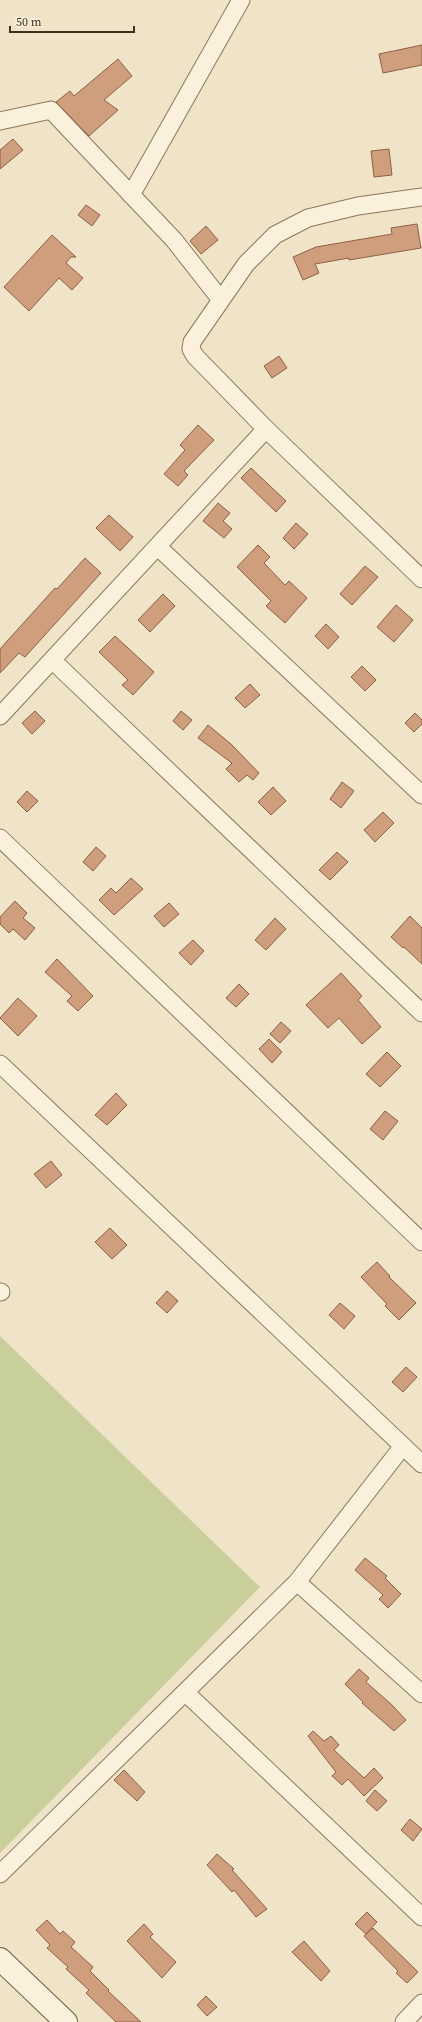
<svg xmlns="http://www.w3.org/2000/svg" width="422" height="2022" viewBox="0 0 422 2022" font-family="'Source Serif 4',serif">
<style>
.green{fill:#c9cf9b}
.building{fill:#cf9f7d;stroke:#8d5f41}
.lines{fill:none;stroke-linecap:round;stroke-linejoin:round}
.street-casing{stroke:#8d765c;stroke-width:19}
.secondary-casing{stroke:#6f573f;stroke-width:24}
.street{stroke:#faf1dc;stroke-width:17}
.secondary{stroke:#faf1dc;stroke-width:22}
</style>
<rect width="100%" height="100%" fill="#f0e4c8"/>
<path class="green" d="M0 1336 260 1587 0 1853Z"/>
<path class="building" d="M422 45V65L383 73 379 54Z
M118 59 132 76 104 100 118 110 89 136 56 102 70 91 74 96Z
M13 139 23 150 0 169V150Z
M389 149 392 175 374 177 371 151Z
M86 205 100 215 92 226 78 215Z
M417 224 421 248 349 260V258L315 264 319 273 303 280 293 257 316 247 392 234 391 228Z
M206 226 218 240 201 254 190 241Z
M52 235 76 257H71L66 263 83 278 72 290 59 278 29 311 4 287Z
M279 356 287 368 272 378 264 366Z
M198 425 214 440 184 471 188 475 178 486 164 474 185 450 180 445Z
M251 468 286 501 276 512 241 478Z
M218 503 230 513 223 521 232 529 224 538 203 521Z
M109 515 133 537 120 551 96 528Z
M296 523 308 534 294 549 283 538Z
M258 545 270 557 264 563 285 585 289 581 307 598 285 623 266 606 271 601 237 567Z
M85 558 101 573 25 657 19 653 0 673V649L55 588 57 589Z
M365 566 378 577 352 605 340 594Z
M163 594 175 606 150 632 138 620Z
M396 605 413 620 394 642 377 627Z
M326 624 339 637 328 649 315 636Z
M115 636 154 672 133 695 122 685 128 680 99 652Z
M362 666 376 680 365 691 351 677Z
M250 684 260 695 245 708 235 698Z
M35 711 45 721 32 734 22 723Z
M181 711 192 720 183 730 173 721Z
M415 713 422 720V724L414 732 405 723Z
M208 725 231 744 259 773 253 780 247 775 239 782 226 769 232 763 198 738Z
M342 782 354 791 341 808 330 799Z
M273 787 286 801 271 815 258 802Z
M27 791 38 801 27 812 17 802Z
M383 812 394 823 375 842 364 830Z
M96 847 106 856 93 871 83 862Z
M337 852 348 862 330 880 319 870Z
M131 878 143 889 114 915 99 900 111 888 116 893Z
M15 901 27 913 23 918 35 928 25 940 13 929 9 933 0 924V917Z
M169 903 179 914 164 927 154 916Z
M410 916 422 928V964L404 947 403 948 391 937Z
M275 918 286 929 266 950 255 940Z
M193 940 204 951 191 965 179 953Z
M57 959 93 996 78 1011 67 1001 72 996 45 972Z
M341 973 362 996 358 1000 381 1027 362 1044 339 1018 328 1028 306 1005Z
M239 984 249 994 236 1007 226 998Z
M18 998 37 1016 18 1036 0 1018Z
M281 1022 291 1031 280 1043 270 1034Z
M269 1039 282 1052 272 1063 259 1049Z
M387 1052 401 1066 380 1087 366 1074Z
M116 1093 127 1105 107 1125 95 1115Z
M385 1111 398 1121 383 1140 370 1129Z
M51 1161 62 1175 46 1188 34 1174Z
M110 1228 127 1245 112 1259 95 1242Z
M377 1262 390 1276 389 1277 416 1303 399 1320 385 1306 387 1304 361 1277Z
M167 1291 178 1301 167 1313 156 1303Z
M340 1303 355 1316 344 1329 329 1315Z
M406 1367 417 1377 403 1392 392 1382Z
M365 1558 387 1576 385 1578 401 1594 388 1608 379 1599 383 1595 355 1570Z
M359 1669 369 1678 366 1682 392 1705 406 1720 394 1731 362 1703 363 1702 345 1684Z
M313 1731 324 1741 331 1736 339 1745 334 1750 364 1778 374 1768 383 1778 364 1796 348 1779 342 1785 332 1776 336 1772 308 1736Z
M124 1770 145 1792 137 1801 114 1780Z
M375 1790 387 1801 377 1811 366 1801Z
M410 1819 422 1829 413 1841 401 1830Z
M217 1854 234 1869 232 1870 267 1909 256 1917 234 1890 232 1892 207 1865Z
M367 1912 377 1922 366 1934 355 1924Z
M47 1920 60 1934 63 1931 75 1942 71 1947 93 1967 90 1971 109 1990 108 1991 141 2022H116L86 1993 89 1990 66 1969 68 1967 47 1948 50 1945 36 1930Z
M144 1924 153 1934 150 1937 176 1962 162 1978 127 1941Z
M373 1928 418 1972 407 1983 396 1973 398 1971 364 1936Z
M304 1941 330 1971 321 1981 292 1952Z
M206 1996 217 2007 207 2016 197 2005Z"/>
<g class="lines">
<defs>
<path id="street" d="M0 121 51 110 174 240 221 300
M131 195 241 0
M422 197 358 206 308 218 275 235 246 264 192 342 191 349 195 356 266 429 422 579
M158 547 422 795
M52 660 422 1013
M0 716 266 429
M0 838 422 1242
M0 1064 422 1464
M0 1292H1
M297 1582 422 1694
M185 1692 422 1917
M0 1874 297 1582 403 1446
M404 2022 422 2003"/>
<path id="secondary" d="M0 1959 66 2022"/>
</defs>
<use href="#street" class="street-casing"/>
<use href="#secondary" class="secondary-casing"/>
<use href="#street" class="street"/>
<use href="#secondary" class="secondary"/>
</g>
<path d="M10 26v6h124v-6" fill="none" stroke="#3d2e20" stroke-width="2"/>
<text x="16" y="26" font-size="12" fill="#3d2e20" stroke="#f7eed8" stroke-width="3" paint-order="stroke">50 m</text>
</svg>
